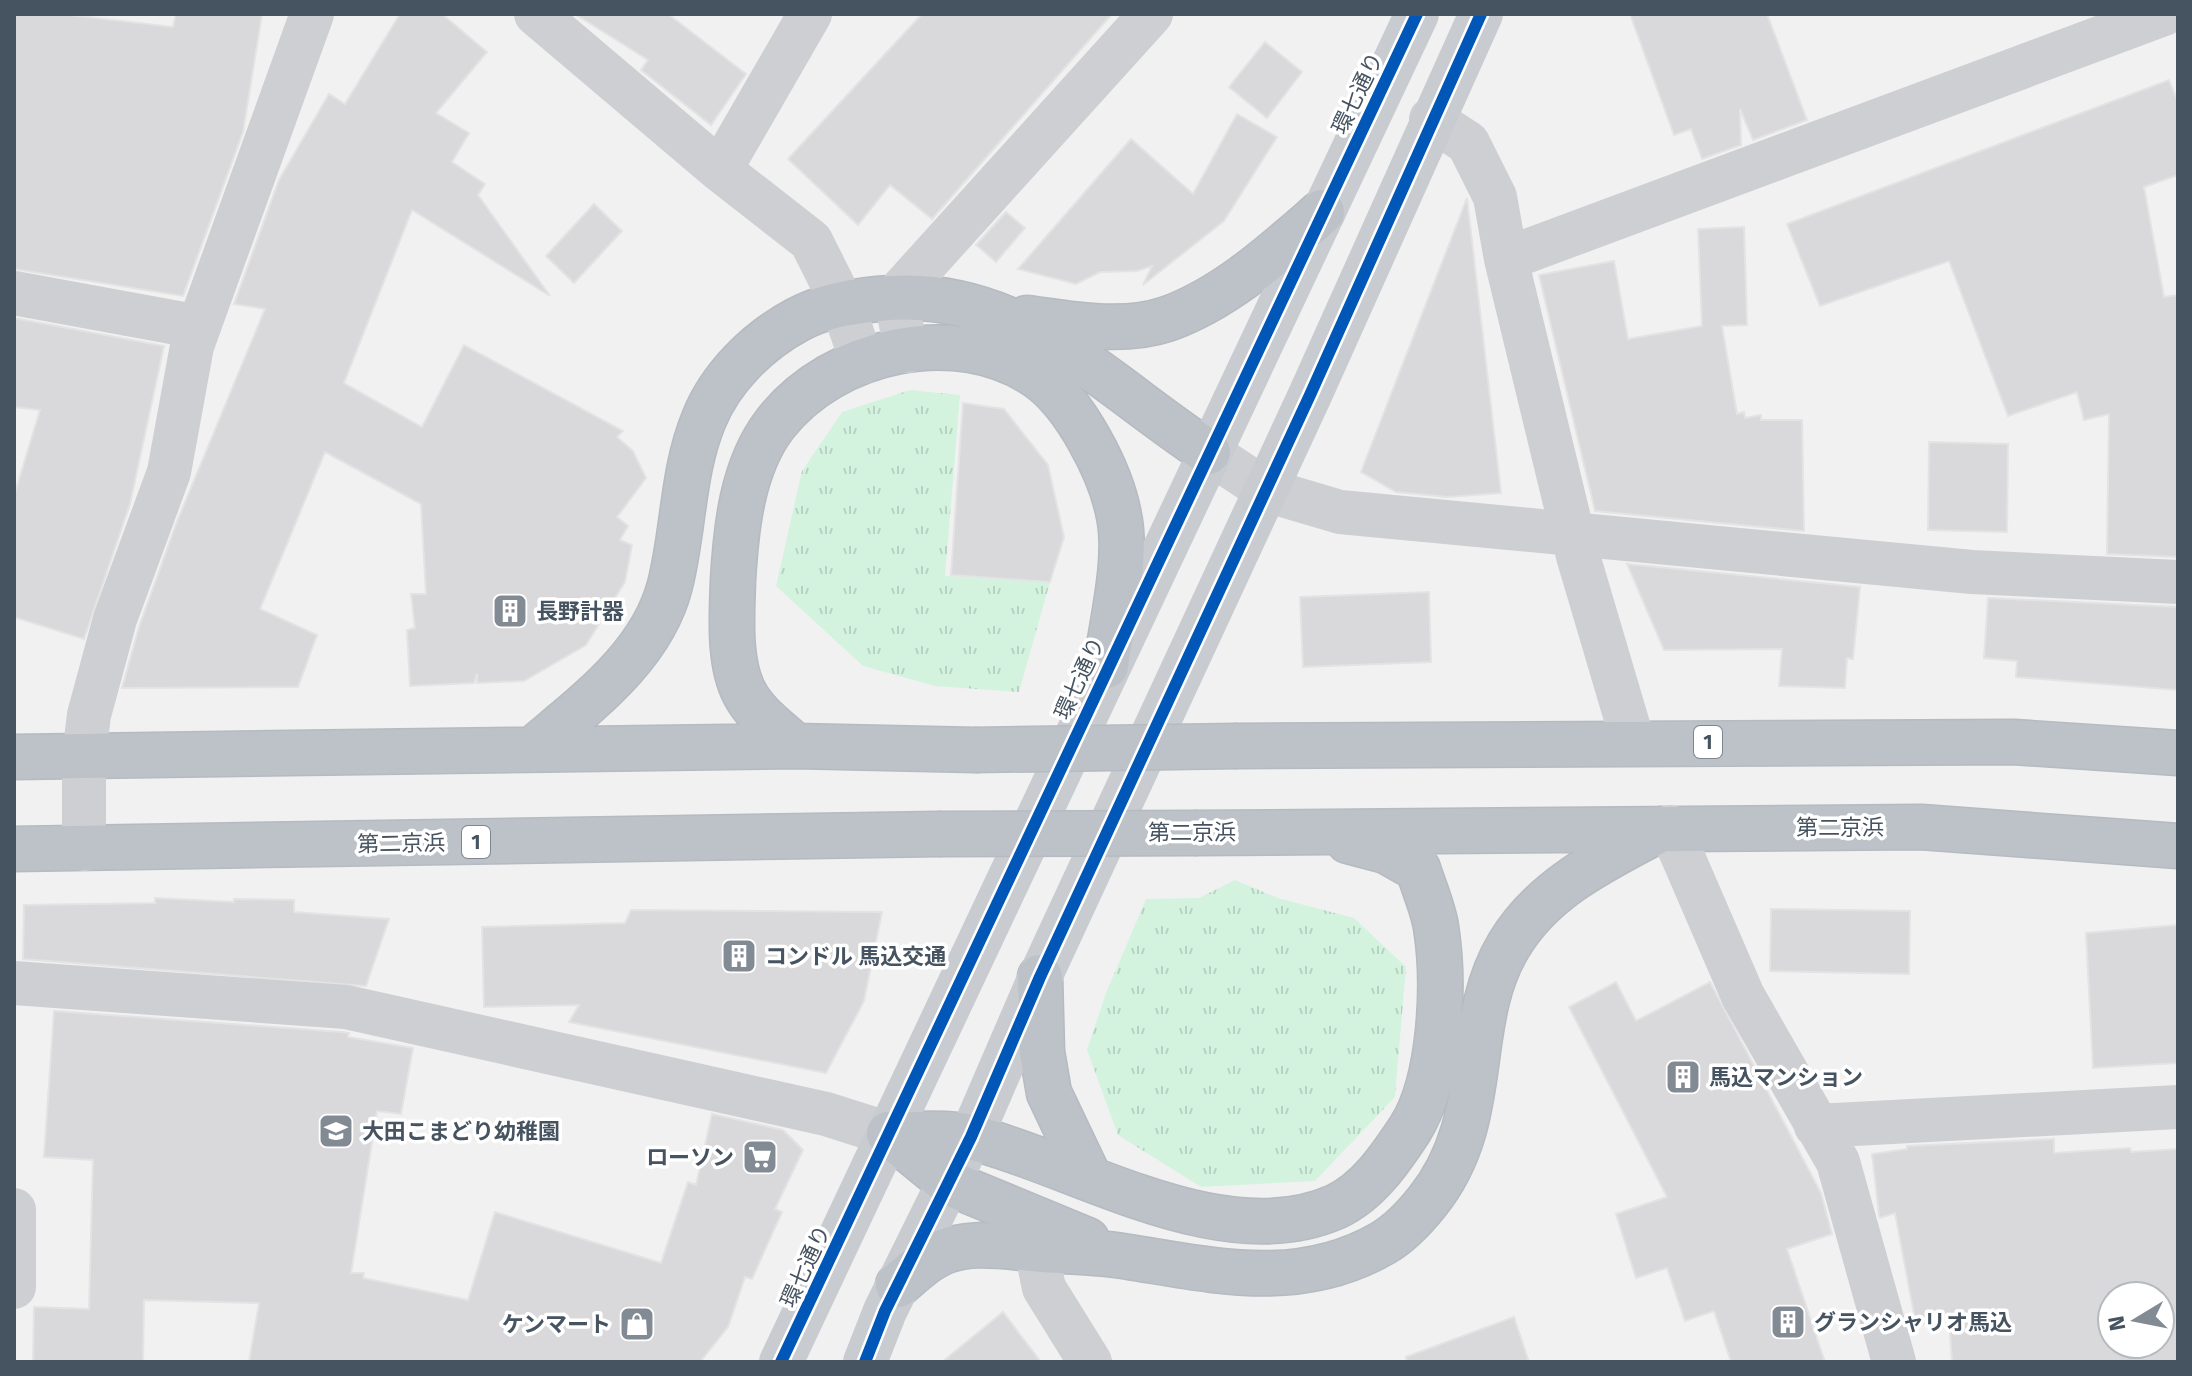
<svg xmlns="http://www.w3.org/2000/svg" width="2192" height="1376" viewBox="0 0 2192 1376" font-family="'Fira Sans','Noto Sans JP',sans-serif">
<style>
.grass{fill:url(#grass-tufts)}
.building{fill:#d9d9db;stroke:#e3e3e4;stroke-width:2;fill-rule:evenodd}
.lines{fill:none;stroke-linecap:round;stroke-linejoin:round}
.highway-casing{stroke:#b5bbc1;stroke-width:47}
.street{stroke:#cdcfd2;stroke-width:44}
.primary{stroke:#c8ccd0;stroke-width:44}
.highway{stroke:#bcc2c8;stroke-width:44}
.highway-bridge-casing{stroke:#b5bbc1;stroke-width:47;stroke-linecap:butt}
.highway-bridge{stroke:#bcc2c8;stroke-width:44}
.cycleway-casing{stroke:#fff;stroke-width:17}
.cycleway{stroke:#0057b8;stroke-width:12}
.labels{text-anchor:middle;stroke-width:7;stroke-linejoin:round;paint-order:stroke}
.shield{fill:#fff;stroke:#7e8790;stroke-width:2}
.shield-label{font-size:20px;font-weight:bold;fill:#465360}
.street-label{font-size:22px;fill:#465360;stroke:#fff}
.poi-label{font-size:22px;font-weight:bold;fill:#465360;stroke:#fff;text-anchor:start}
</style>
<defs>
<pattern id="grass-tufts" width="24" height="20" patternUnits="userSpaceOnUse" patternTransform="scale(2)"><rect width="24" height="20" fill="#d3f3df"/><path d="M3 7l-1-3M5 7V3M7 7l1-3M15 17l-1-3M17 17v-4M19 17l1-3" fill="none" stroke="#b6d2c2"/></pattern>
</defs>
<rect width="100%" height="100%" fill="#f2f1f1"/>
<path class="grass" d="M910 390 960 395 945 576 1050 582 1019 692 935 686 863 666 776 586 802 471 842 412Z
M1235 880 1278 898 1354 918 1406 967 1395 1097 1315 1181 1201 1187 1118 1135 1087 1050 1106 993 1146 899 1199 898Z"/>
<path class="building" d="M14 14H61L173 27 176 14H262L243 132 183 296 14 269Z
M400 14H442L487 52 436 113 469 133 452 162 485 184 478 195 550 296 412 210 344 383 422 427 464 345 623 431 617 437 633 451 646 478 617 517 628 526 620 540 632 545 625 582 586 645 524 681 477 683V674L474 683 410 686 407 630 415 628 411 594H426L421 504 325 452 260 609 317 635 298 687 122 688 139 627 176 524 265 309 234 304 279 180 329 94 345 104Z
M575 14H668L746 74 711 125 641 70 648 60Z
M922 14H1112L932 219 890 185 858 225 788 159Z
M1630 14H1767L1807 120 1753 140 1740 109 1741 145 1702 159 1691 129 1674 135Z
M1265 42 1302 72 1267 118 1229 87Z
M2169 80 2178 102V175L2144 187 2164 297 2178 295V557L2107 554 2109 414 2084 420 2077 392 2008 416 1949 261 1820 306 1787 224Z
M1237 114 1277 137 1224 221 1143 285 1152 266 1137 271 1100 272 1076 284 1018 269 1131 139 1193 194Z
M1467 198 1501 493 1447 497 1396 492 1361 472Z
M594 204 622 231 574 283 546 256Z
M1006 212 1025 228 996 262 976 245Z
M1744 227 1747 325 1722 326 1737 414 1744 412 1745 418 1761 415V420H1802L1804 531 1595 511 1539 275 1614 261 1628 339 1702 326 1698 229Z
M14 318 164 346 130 504 84 639 14 617V496L40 410 14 407Z
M963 403 1004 409 1048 465 1064 537 1050 582 951 575Z
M1929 442 2008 444 2007 532 1928 530Z
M1627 564 1860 587 1853 659 1847 658 1845 688 1779 686 1782 649 1664 650Z
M1429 592 1431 662 1303 667 1300 597Z
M1988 598 2178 607V690L2016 677 2017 661 1984 658Z
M155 898 234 902V899L294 900V912L389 919 366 986 23 959 24 905 155 903Z
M1771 909 1910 911 1909 974 1770 971Z
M631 910 882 912 864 1001 826 1073 569 1022 579 1005 484 1007 482 927 625 923Z
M2177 925 2178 1063 2093 1068 2086 933Z
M1616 982 1636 1021 1710 982 1821 1193 1832 1234 1787 1249 1825 1362H1731L1714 1311 1685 1321 1667 1268 1636 1278 1616 1214 1667 1197 1569 1007Z
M54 1011 342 1032 349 1033 348 1037 413 1048 401 1114 377 1111 351 1273H364L363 1278 468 1300 495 1212 661 1263 688 1182 696 1185 712 1114 783 1130 803 1150 775 1209 782 1212 752 1279 745 1277 728 1327 700 1362H249L259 1303 144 1300 143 1362H33L34 1307 89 1309 93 1160 44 1157Z
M2054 1139V1153L2130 1148 2131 1152 2178 1149V1362H1952L1949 1319 1916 1325 1895 1213 1880 1218 1879 1215 1872 1154 1907 1149V1146ZM2112 1296H2160V1344H2112Z
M1003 1312 1041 1362H942Z
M1514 1317 1529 1362H1407L1406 1357Z"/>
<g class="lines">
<defs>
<path id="highway" d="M1027 318C1071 324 1123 334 1167 319 1226 298 1276 252 1322 212
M795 746C778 730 756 715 745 694 728 663 732 614 733 580 736 528 742 467 775 424 833 349 957 321 1038 377 1075 403 1111 472 1119 516 1128 559 1112 621 1106 666
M1237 746 2014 742 2178 753
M533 749C586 704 652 656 670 585 684 530 682 472 704 419 721 377 758 341 797 320 823 306 849 302 878 299 1017 284 1102 383 1208 452
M14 757 795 746 975 750
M1197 833 1921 827 2178 846
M14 849 938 834
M1040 977 1042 1052 1049 1093 1090 1179
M889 1134C916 1135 948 1131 974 1138 1081 1166 1223 1256 1335 1207 1368 1192 1391 1158 1410 1129 1441 1080 1445 984 1436 927 1433 908 1424 888 1418 869L1386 851 1348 841
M889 1134 949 1183 1087 1240
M898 1285C910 1275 923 1262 937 1255 965 1240 1001 1246 1032 1249 1064 1252 1097 1251 1129 1257 1217 1271 1300 1291 1383 1243 1400 1233 1415 1217 1427 1202 1494 1119 1461 1024 1509 945 1544 887 1603 860 1661 829"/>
</defs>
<use href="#highway" class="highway-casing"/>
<path class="street" d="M536 14 720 170 811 241 842 303 862 362
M1431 119 1468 143 1495 197 1506 259 1578 556 1633 742
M720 170 810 14
M1506 259 2164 14
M14 293 199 327
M907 351 895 297 1151 14
M1208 452 1266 490 1340 512 1972 572 2178 582
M1670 827 1743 996 1838 1162 1894 1362
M84 849V755L89 715 115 619 169 472 192 346 312 14
M14 983 346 1007 826 1114 889 1134
M1816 1126 2178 1107
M14 1210V1287
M1036 1249 1044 1288 1090 1362"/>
<path class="primary" d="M781 1362 1417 14
M865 1362 885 1311 971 1137 1040 977 1310 395 1481 14"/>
<use href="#highway" class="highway"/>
<defs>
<path id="highway-bridge" d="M975 750 1237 746
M938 834 1197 833"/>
</defs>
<use href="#highway-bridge" class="highway-bridge-casing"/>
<use href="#highway-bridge" class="highway-bridge"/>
<defs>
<path id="cycleway" d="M781 1362 1417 14
M865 1362 885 1311 971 1137 1040 977 1310 395 1481 14"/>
</defs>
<use href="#cycleway" class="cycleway-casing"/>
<use href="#cycleway" class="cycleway"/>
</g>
<defs>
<symbol id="building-square" viewBox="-11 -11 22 22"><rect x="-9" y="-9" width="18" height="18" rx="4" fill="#828a93" stroke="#fff"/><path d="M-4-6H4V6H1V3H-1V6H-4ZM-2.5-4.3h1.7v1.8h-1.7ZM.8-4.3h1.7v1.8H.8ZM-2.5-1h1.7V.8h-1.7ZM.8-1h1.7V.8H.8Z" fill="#fff"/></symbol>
<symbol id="school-square" viewBox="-11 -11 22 22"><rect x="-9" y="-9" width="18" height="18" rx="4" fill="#828a93" stroke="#fff"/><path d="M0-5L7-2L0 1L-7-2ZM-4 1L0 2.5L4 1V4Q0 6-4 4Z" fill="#fff"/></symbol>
<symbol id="supermarket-square" viewBox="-11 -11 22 22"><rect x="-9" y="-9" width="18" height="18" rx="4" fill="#828a93" stroke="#fff"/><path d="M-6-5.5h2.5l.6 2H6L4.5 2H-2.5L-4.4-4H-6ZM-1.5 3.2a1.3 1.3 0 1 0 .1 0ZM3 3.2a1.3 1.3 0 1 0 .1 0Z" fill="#fff"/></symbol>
<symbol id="shop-square" viewBox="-11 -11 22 22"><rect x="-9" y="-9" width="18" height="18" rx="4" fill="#828a93" stroke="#fff"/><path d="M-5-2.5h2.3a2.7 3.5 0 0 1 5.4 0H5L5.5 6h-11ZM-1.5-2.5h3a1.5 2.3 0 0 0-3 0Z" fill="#fff"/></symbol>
</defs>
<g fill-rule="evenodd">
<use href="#building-square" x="490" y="591" width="40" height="40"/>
<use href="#building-square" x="719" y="936" width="40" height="40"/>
<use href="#building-square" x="1663" y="1057" width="40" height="40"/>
<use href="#school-square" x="316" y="1111" width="40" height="40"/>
<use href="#supermarket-square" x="740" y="1137" width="40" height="40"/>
<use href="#building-square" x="1768" y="1302" width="40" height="40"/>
<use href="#shop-square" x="617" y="1304" width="40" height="40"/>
</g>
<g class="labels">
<g class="shield">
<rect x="1694" y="726" width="28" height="32" rx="6"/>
<rect x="462" y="826" width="28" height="32" rx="6"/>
</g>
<g class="shield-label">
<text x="1708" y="749">1</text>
<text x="476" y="849">1</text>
</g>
<g class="street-label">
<text transform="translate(1357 93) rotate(-64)" y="8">環七通り</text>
<text transform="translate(1079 678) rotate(-65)" y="8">環七通り</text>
<text x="1840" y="835">第二京浜</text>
<text x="1192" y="840">第二京浜</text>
<text transform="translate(401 843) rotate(-1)" y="8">第二京浜</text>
<text transform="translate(805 1266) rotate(-65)" y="8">環七通り</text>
</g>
<g class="poi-label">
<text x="536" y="619">長野計器</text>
<text x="765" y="964">コンドル 馬込交通</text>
<text x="1709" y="1085">馬込マンション</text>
<text x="362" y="1139">大田こまどり幼稚園</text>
<text x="734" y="1165" text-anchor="end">ローソン</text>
<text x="1814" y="1330">グランシャリオ馬込</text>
<text x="611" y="1332" text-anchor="end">ケンマート</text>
</g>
</g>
<rect width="2192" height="1376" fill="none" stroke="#465360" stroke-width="32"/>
<g transform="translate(2136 1320) rotate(260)"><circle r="38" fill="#ffffff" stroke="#b5babf" stroke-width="2"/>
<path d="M0-6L14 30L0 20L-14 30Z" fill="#828a93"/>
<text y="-12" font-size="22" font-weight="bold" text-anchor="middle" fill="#465360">N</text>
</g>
</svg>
